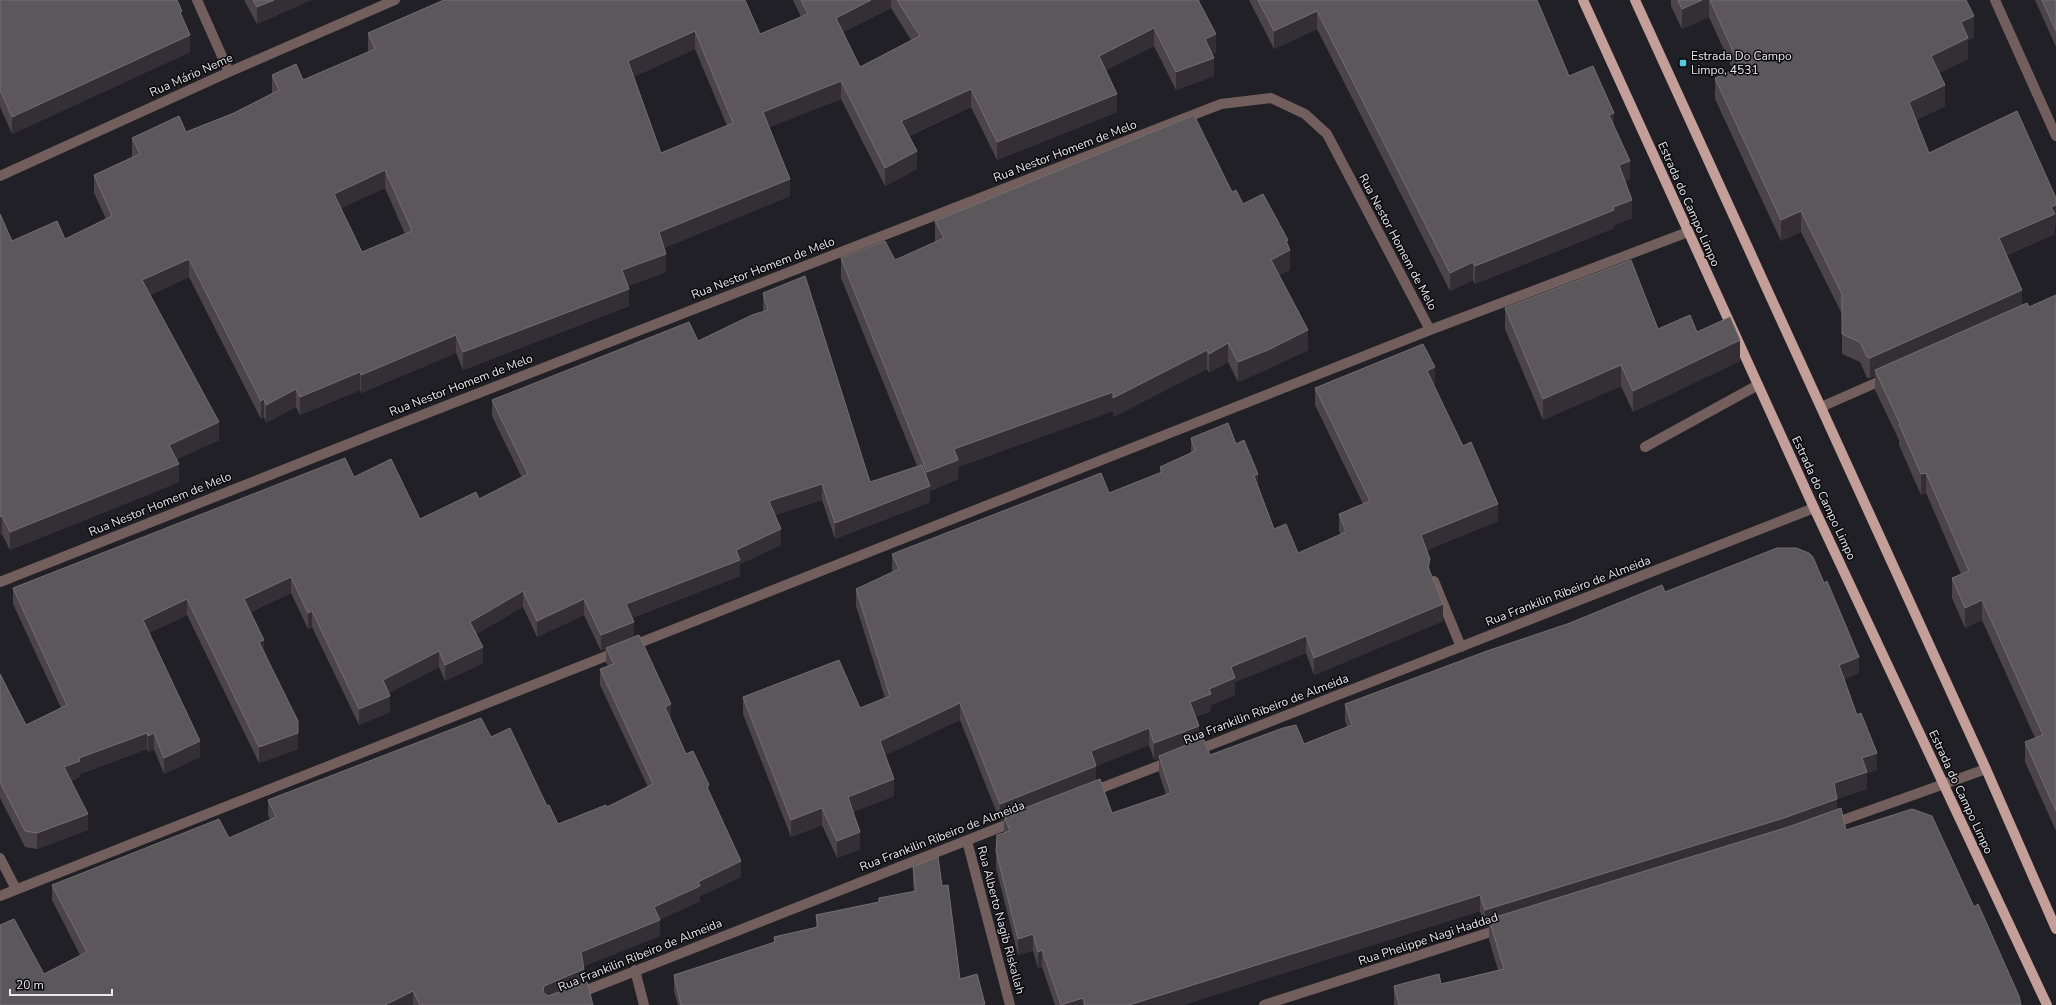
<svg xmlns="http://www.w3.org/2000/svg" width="2056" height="1005" viewBox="0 0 2056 1005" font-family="'Nunito Sans',sans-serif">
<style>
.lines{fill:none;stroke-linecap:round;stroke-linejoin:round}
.minor{stroke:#725f5d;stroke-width:10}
.major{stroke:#c49e99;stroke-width:10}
.wall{fill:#4b4549;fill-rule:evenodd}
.shaded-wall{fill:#332f34}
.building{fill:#5c575b;stroke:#726e72;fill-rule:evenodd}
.poi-dot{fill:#54cade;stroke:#0a0a0d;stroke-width:1.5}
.labels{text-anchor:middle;stroke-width:3;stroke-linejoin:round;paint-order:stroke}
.poi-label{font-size:12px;fill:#e9e8ec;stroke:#0a0a0d;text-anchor:start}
.street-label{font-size:12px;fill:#e9e8ec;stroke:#0a0a0d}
</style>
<rect width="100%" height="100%" fill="#212026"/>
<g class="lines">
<path class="minor" d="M197 0 229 72
M1995 0 2056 136
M0 176 229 72 395 0
M1821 407 1887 378
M1645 447 1758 385
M1434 581 1461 647
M0 582 376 433 1221 104 1271 98 1305 114 1327 134 1430 330
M1195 751 1814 508
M1091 792 1171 761
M1832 824 1986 769
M967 841 1010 1005
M0 858 16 889
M0 896 1430 330 1688 232
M635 970 644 1005
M577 994 1016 821
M1264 1005 1500 929"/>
<path class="major" d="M1583 0 1814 508 2047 1005
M1635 0 1986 769 2056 929"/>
</g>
<path class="wall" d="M0 0 182 16 190 52 12 134 0 107Z
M244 0H311L257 24Z
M444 0 760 34 801 17 793 0H1201L1199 1 1216 52 1212 54 1214 76 1176 90 1154 46 1106 70 1117 112 997 160 971 107 909 136 917 169 885 186 841 99 769 127 790 196 664 248 666 272 628 286 629 306 463 370 456 353 361 393 360 390 300 415 296 407 266 423 264 417 261 419 189 277 150 295 219 440 177 459 179 482 10 550 2 534 0 535 12 241 65 239 106 219 94 193V175L132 157V138L186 132 234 113 272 94V75L303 80 368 52V33ZM891 8 911 40 860 67 843 32ZM695 49 727 126 661 153 633 77ZM385 188 405 234 362 252 341 208Z
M1249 0H1537L1569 76 1614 126 1630 179 1625 181 1632 218 1614 225V228L1475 284 1473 280 1450 291 1317 29 1274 49Z
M1671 0H1966L1974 37 1968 40V59L1939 73 1945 106 1916 120 1929 153 2056 198V225L2055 226V234L2007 255 2022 305 2029 307 2056 295V831L2025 762V742L2035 738 1982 620 1965 628 1952 598V578L1961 574 1926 493 1921 495 1899 445V440L1875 390V376L1870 378H1867L1860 362 1842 354V314L1801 232 1781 241 1715 99V78L1733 70 1709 17 1682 29 1671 6Z
M2035 0H2056V47Z
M1232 192 1243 204 1288 246 1290 270 1279 275 1308 350 1268 369 1238 382 1228 362 1209 373 1207 369 1113 417V411L958 467V479L930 491V502L835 539 822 500 775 515 781 545 740 564V576L632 618 634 637 671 719 686 754 709 792 741 877 700 896V901L659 920 660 936 584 966V983L593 1005H0L44 974 80 955 52 900V885L229 838 270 820 268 815V800L491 737 547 806 558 824 607 807 648 787 600 685V669L608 666 606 663V649L601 651 584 615 537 637 523 607 476 634 483 663 445 681 439 667 389 693 390 712 359 725 312 627 308 629 291 593 251 612 298 749 259 763 187 615 149 633 200 757 164 774 154 749 148 752 147 749 80 774V777L71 781 88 830 37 849 25 847 0 798V674L26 725 61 708 13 604V588L354 477 420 519 479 499 522 478 492 416V400L698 341 764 312 763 309V293L870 482 917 466 841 278V258L895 260 936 242 935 240V221Z
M1505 308 1658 329 1697 332 1740 361 1633 412 1621 386 1543 420 1505 329Z
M1435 384 1434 385 1498 521 1427 550 1430 573 1443 621 1314 675 1306 653 1235 682V695L1211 705V711L1195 717 1199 740 1210 755 1304 744 1347 727 1345 721V704L1665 592 1859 673 1844 679 1857 715 1877 770 1867 773V789L1837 799V809L1846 830 1974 907 2021 1005H1394V986L1441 984 1498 970 1489 940V926L1485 927 1480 911 1183 1005H1055L1042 967 1038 968 1033 951 1018 955 996 868V851L1004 833V819L1000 821 960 720 885 755 894 796 853 812 860 849 837 858 822 825 791 837 743 714V697L860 708 885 698 856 606V589L893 572 892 570V554L1109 493 1160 473V467L1191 453V438L1236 444 1258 486 1274 529 1298 553 1341 535 1339 531V514L1363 504 1315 405V388ZM1149 745 1154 760 1159 759V773L1166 795 1112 813 1096 780V766Z
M913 867 942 886 960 979 985 1005H678L674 991V975L774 943V937L816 927V915L879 902V898L914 892 913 883Z"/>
<path class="shaded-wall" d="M274 0H311L257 24V7Z
M871 0H891V8L836 36V18Z
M1702 0H1709V17L1682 29V9Z
M1317 11V29L1274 49V31Z
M1974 16V37L1968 40V59L1931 77V56L1961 22Z
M1154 28V46L1099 74V56Z
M695 31V49L628 79V61Z
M1216 34V52L1205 57V39Z
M190 35V52L12 134V117Z
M1214 58V76L1176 90V72Z
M841 81V99L763 130V112Z
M1945 85V106L1909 123V102Z
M971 89V107L901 139V121Z
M1117 94V112L997 160V142Z
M1614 113V131L1609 115Z
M917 151V169L885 186V168Z
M1630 161V179L1619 183V165Z
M385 170V188L334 212V194Z
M790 179V196L659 250V232Z
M1632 200V218L1614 225V228L1475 284V266Z
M2056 205V225L2055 226V234L1999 258V238Z
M1801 211V232L1781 241V220Z
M1288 240V252L1290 250V270L1271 279V260L1286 241Z
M666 254V272L622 288V270Z
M189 259V277L142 298V280Z
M1473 262V280L1450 291V273Z
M629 289V306L463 370V352Z
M2022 290V311L1875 370V376L1870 378V358Z
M1308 330V350L1268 369 1238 382V362Z
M456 335V353L361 393V375Z
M1740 340V361L1633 412V391Z
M1228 343V362L1209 373V354Z
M1207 350V369L1113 417V398Z
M1621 365V386L1543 420V399Z
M1435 367V384L1427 388V371Z
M360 372V390L300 415V397Z
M296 389V407L266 423V405Z
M1113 392V411L958 467V479L930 491V502L835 539V523L927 486V472L954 449Z
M264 399V417L261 419V401Z
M219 422V440L169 463V445Z
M179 464V482L10 550V532Z
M1926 473V493L1921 495V474Z
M1258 474V491L1254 476Z
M822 484V500L769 517V501Z
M1498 504V521L1421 552V535Z
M2 516V534L0 535V517Z
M781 529V545L740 564V576L626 620V604Z
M1430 559V576L1428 567Z
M291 577V593L244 615V599Z
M523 591V607L470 638V622Z
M187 599V615L143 636V620Z
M584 599V615L537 637V621Z
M1982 600V620L1965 628V608Z
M1443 604V621L1314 675V658Z
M312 611V627L308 629V613Z
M634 622V638L606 648V649L601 651V635Z
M1306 636V653L1235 682V695L1211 705V711L1190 719V702L1209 689 1231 667Z
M264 640V656L259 642Z
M483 647V663L445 681V665Z
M439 651V667L383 696V680Z
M1859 657V673L1839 682V665Z
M390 696V712L359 725V709Z
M960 703V720L880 758V741Z
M671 704V719L665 722V707Z
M1199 726V743L1159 756V759L1154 760V743Z
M1149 728V745L1091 768V751Z
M147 733V749L80 774V777L64 783V767L79 758Z
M154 733V749L148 752V736Z
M298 733V749L259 763V747Z
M200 741V757L164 774V758Z
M1877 753V770L1867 773V789L1837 799V816L1489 919V926L1485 927V910L1834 783 1862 758Z
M1096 766V783L1004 816V819L1000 821V804Z
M894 779V796L848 814V797Z
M709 785V801L707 787Z
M822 808V825L791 837V820Z
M88 814V830L37 849V833Z
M860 832V849L837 858V841Z
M741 861V877L700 896V901L654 923V907L698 882Z
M1480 895V911L1183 1005H1129Z
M660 920V936L581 967V952Z
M1033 934V951L1018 955V939Z
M1042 950V967L1038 968V952Z
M584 969V984L544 1001 543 992 544 986Z
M413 991V1005H385Z
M1083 998V1005H1061Z"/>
<path class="building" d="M0 0H177L182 11 180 12 190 35 12 117 0 90Z
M253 0H274L257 7Z
M444 0H745L760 34 808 14 801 0H871L836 18 860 67 920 36 897 0H1198L1216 34 1205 39 1214 58 1176 72 1154 28 1099 56 1117 94 997 142 971 89 901 121 917 151 885 168 841 81 763 112 790 179 659 232 666 254 622 270 629 289 463 352 456 335 361 375 360 372 300 397 296 389 266 405 264 399 261 401 189 259 142 280 219 422 169 445 179 464 10 532 2 516 0 517V214L12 241 57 221 65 239 112 216 94 175 140 154 132 138 179 116 186 132 234 113 279 90 272 75 296 64 303 80 375 49 368 33ZM695 31 733 123 661 153 628 61ZM385 170 412 231 362 252 334 194Z
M1258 0H1537L1569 76 1593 66 1614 113 1609 115 1630 161 1619 165 1632 200 1613 207 1614 210 1475 266 1473 262 1450 273 1317 11 1274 31Z
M1678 0H1702L1682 9Z
M1710 0H1966L1974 16 1961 22 1968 38 1931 56 1945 85 1909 102 1929 153 2017 111 2056 198V205L2051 207 2055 214 1999 238 2022 290 1870 358 1867 357 1860 342 1842 334V294L1801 211 1781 220 1715 78 1740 67Z
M2042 0H2056V31Z
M1194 115 1232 192 1236 190 1243 204 1263 194 1288 240 1286 241 1290 250 1271 260 1308 330 1268 350 1238 362 1228 343 1209 354 1207 350 1113 398V392L954 449 958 460 927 472 841 258 885 241 895 260 944 238 935 221Z
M1631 260 1658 329 1690 315 1697 332 1730 317 1740 340 1633 391 1621 365 1543 399 1505 308Z
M805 276 870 482 922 465 930 486 835 523 822 484 769 501 781 529 736 550 740 560 626 604 634 622 601 635 584 599 537 621 523 591 470 622 483 647 445 665 439 651 383 680 390 696 359 709 312 611 308 613 291 577 244 599 264 640 259 642 298 721V733L259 747 187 599 143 620 200 741 164 758 154 733 148 736 147 733 79 758 80 761 64 767 88 814 37 833 25 831 0 782V674L26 725 67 705 13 588 345 458 354 477 391 459 420 519 476 492 479 499 528 474 492 400 689 322 698 341 752 315 768 310 763 293Z
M2056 295V811L2025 742 2043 735 1982 600 1965 608 1952 578 1969 571 1926 473 1921 474 1899 424H1900L1875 370 2027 303 2029 307Z
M1423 344 1435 367 1427 371 1463 446 1471 442 1498 504 1421 535 1430 559 1428 567 1443 604 1314 658 1306 636 1231 667 1235 678 1209 689 1211 694 1190 702 1199 726 1154 743 1149 728 1122 739 1091 751 1096 766 1000 804 960 703 880 741 894 779 848 797 860 832 837 841 822 808 791 820 743 697 839 660 860 708 890 696 856 589 899 569 892 554 1101 473 1109 493 1162 472 1160 467 1195 451 1191 438 1228 423 1236 444 1244 440 1258 474 1254 476 1274 529 1286 524 1298 553 1346 532 1339 514 1370 501 1315 388Z
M1777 548H1796L1809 553 1813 557 1824 583 1827 581 1859 657 1839 665 1857 715 1861 713 1877 753 1862 758 1867 772 1834 783 1837 799 1784 818 1485 910 1480 895 1129 1005H1085L1083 998 1061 1005 1042 950 1038 952 1033 934 1018 939 996 851 997 835 1010 831 1004 816 1100 779 1112 813 1171 793 1159 756 1203 738 1210 755 1283 728 1296 725 1304 744 1352 725 1345 704 1487 651 1570 623 1662 585 1665 592Z
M639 635 671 704 665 707 686 754 693 751 709 785 707 787 741 861 698 882 700 886 654 907 660 920 581 952 584 969 544 986 543 992 548 996 587 982 593 1005H420L413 991 385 1005H0V925L14 919 44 974 87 952 52 885 219 819 229 838 276 817 268 800 481 718 491 737 510 728 547 806 549 805 558 824 606 805 607 807 653 784 600 669 614 664 606 648Z
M1841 808 1846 830 1912 809 1932 816 1974 907 1978 904 2019 996 2021 1005H1399L1394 986 1439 974 1441 984 1504 969 1489 919 1788 827Z
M938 857 942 886 948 885 960 979 977 974 985 1004 981 1005H681L674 975 775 942 774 937 818 927 816 915 879 902V898L916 891 913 867Z"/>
<rect class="poi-dot" x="1679" y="59" width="8" height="8" rx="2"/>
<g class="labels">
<g class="poi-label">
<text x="1691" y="60">Estrada Do Campo<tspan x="1691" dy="14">Limpo, 4531</tspan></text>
</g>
<g class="street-label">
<text transform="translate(191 75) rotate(-24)" y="4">Rua Mário Neme</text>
<text transform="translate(1065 151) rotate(-21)" y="4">Rua Nestor Homem de Melo</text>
<text transform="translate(1689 204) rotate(66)" y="4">Estrada do Campo Limpo</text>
<text transform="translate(1398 242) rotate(62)" y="4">Rua Nestor Homem de Melo</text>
<text transform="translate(763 268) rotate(-21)" y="4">Rua Nestor Homem de Melo</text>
<text transform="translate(461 385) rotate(-21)" y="4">Rua Nestor Homem de Melo</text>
<text transform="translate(1824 498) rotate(65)" y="4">Estrada do Campo Limpo</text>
<text transform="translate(160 504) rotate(-22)" y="4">Rua Nestor Homem de Melo</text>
<text transform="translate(1568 591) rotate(-21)" y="4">Rua Frankilin Ribeiro de Almeida</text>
<text transform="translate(1266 709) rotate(-21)" y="4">Rua Frankilin Ribeiro de Almeida</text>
<text transform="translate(1961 792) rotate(65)" y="4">Estrada do Campo Limpo</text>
<text transform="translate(942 836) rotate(-21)" y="4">Rua Frankilin Ribeiro de Almeida</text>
<text transform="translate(1001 920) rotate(75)" y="4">Rua Alberto Nagib Riskallah</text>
<text transform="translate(1428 939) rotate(-18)" y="4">Rua Phelippe Nagi Haddad</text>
<text transform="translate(640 955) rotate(-22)" y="4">Rua Frankilin Ribeiro de Almeida</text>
</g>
</g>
<path d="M10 989v6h102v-6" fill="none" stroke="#e9e8ec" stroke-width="2"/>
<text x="16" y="989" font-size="12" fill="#e9e8ec" stroke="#0a0a0d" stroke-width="3" paint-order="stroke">20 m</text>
</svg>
